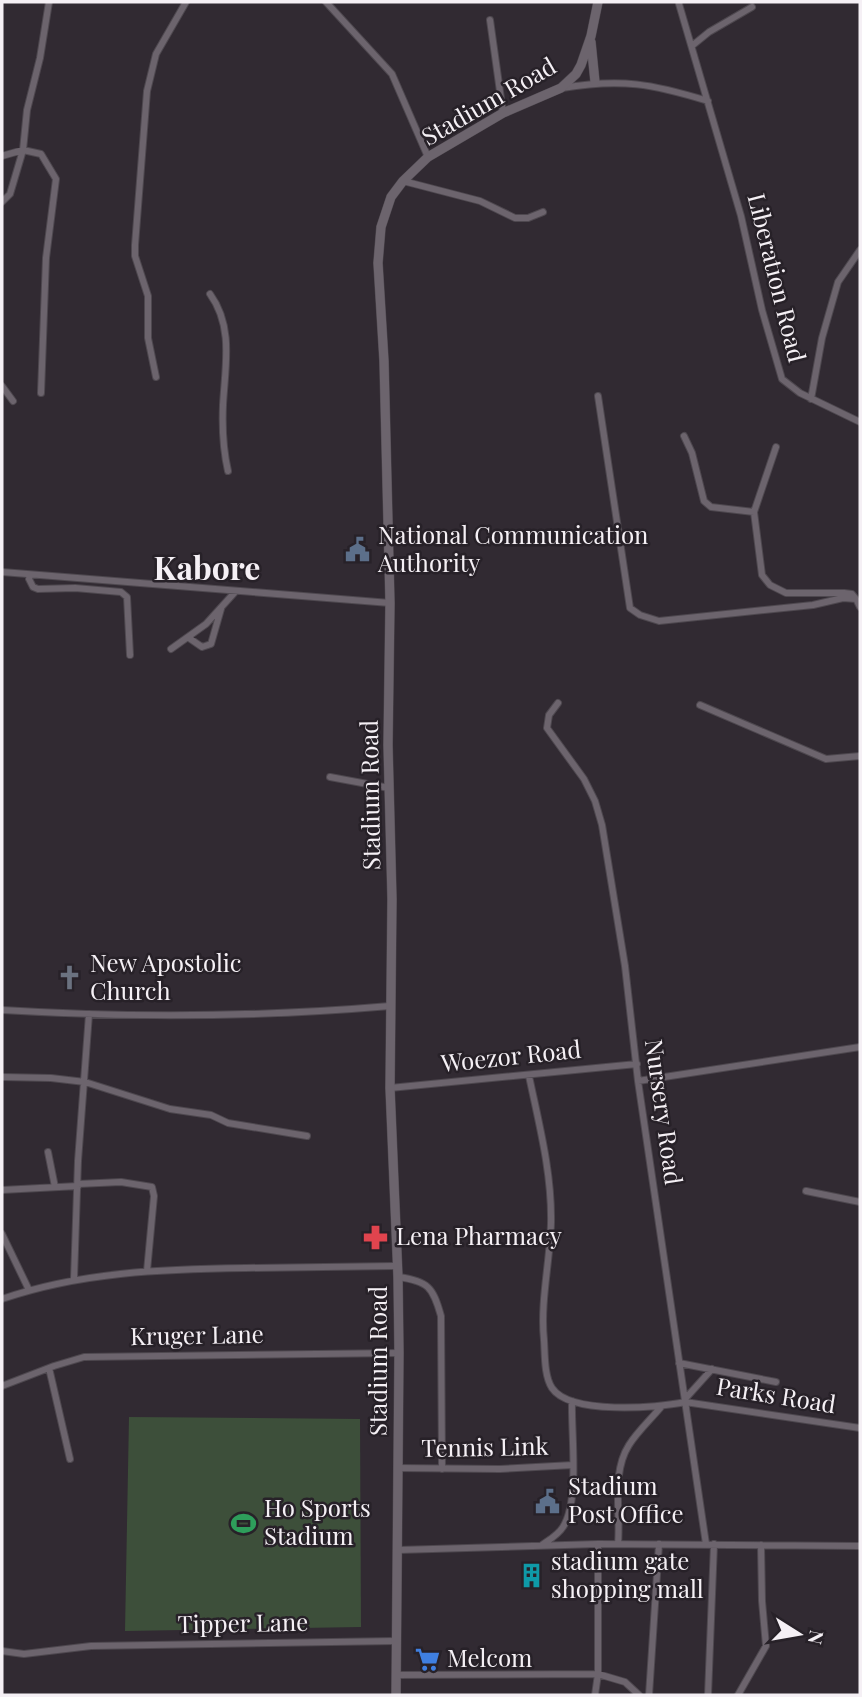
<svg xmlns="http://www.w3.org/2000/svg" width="862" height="1697" viewBox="0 0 862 1697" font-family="'Playfair Display',serif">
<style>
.green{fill:#3d4f3a}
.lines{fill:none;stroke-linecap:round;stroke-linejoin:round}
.street-casing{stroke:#4e484f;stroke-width:8}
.secondary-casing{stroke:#4e484f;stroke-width:10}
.street{stroke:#6c646d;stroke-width:6}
.secondary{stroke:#6c646d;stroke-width:9}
.labels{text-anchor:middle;stroke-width:5;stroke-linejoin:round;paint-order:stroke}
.street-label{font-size:24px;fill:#f5f0f5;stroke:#272128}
.poi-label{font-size:24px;fill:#f5f0f5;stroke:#272128;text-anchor:start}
.district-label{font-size:32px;font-weight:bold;fill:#f5f0f5;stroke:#272128}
</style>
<rect width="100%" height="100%" fill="#312a32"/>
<path class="green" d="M129 1417 360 1419 361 1627 125 1631Z"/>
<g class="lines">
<defs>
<path id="street" d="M326 2 392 74 428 157
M679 4 741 216 762 310 782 379 800 393 860 422
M490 20 503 113
M693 45 709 32 752 7
M562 88C622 78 652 84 708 101
M2 156 23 150 41 154 56 179 46 258 41 393
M403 181 480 201 515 218H528L543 212
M2 202 10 194 23 150 27 110 40 58 49 2
M210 294C234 327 225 367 223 405 222 428 223 449 228 471
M156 377 148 338V296L135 256V245L147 91 156 54 186 2
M2 386 13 401
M598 396 630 608 640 615 659 621 813 605 843 598 856 599 860 607
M811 399 822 338 838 282 860 250
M684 436 692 453 704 501 711 507 754 512
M776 447 754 512 762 575 770 585 786 593H844L852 594 856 599
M2 572 390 603
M30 575 29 579 33 587 38 589 75 588 121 592 127 597 130 655
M189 638 202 647 211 644 221 609
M171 649 206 624 235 592
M558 703 549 715 547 728 584 779 595 801 602 825 625 966 638 1081 706 1544
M700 705 826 759 860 756
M330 777 389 788
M2 1010C131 1018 261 1017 390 1006
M529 1076C539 1124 552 1173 551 1223 550 1262 540 1302 544 1340 545 1354 544 1376 552 1388 570 1415 657 1408 685 1402L860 1428
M2 1077 51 1078 85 1082 170 1109 211 1115 228 1123 307 1136
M638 1081 860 1047
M390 1088 637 1064
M48 1152 55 1187
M78 1184 121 1182 152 1187 154 1196 147 1271
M2 1190 78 1186
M806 1191 860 1202
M2 1234 29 1290
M398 1277C428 1281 433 1287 441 1316L442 1469
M74 1279 78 1161 89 1014
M2 1299C81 1272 163 1269 246 1268 297 1267 347 1267 397 1266
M679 1363 776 1382
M49 1368 70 1459
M2 1386 54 1366 84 1357 399 1353
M685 1399 712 1369
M397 1468 500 1469 573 1465
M618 1544C621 1513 611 1473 629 1445 637 1432 651 1419 661 1407
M542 1545C549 1540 558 1535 563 1527 580 1501 571 1434 572 1401
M398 1550 598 1544 860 1546
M2 1651 24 1654 91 1646 395 1641
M396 1675 598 1674 625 1682 639 1695
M595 1695 598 1674V1544
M649 1695 659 1544
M708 1695 714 1544
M738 1695 766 1646 762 1601 761 1545"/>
<path id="secondary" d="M591 42 595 82
M396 1695 399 1353 398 1277 390 1088 392 899 388 745 390 603 384 361 378 263 381 227 391 197 403 181 428 157 503 113 561 88 576 74 581 65 591 36 598 2"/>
</defs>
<use href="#street" class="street-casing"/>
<use href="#secondary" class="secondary-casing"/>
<use href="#street" class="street"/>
<use href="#secondary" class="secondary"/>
</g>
<defs>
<symbol id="civic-bare" viewBox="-9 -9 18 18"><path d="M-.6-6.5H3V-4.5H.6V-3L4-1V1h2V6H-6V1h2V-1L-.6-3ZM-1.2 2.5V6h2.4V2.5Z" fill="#5c6f8a" stroke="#272128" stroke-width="2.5" paint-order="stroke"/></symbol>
<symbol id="church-bare" viewBox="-9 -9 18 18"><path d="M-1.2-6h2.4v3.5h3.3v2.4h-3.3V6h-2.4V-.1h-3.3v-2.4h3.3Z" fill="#6b7280" stroke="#272128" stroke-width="2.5" paint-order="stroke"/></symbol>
<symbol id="pharmacy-bare" viewBox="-9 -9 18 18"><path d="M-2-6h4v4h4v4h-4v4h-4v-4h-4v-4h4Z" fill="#e0444e" stroke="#272128" stroke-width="2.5" paint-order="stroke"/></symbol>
<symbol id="stadium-bare" viewBox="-9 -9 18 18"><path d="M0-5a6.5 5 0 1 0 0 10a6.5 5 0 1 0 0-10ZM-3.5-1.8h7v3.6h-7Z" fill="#2e9e5b" stroke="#272128" stroke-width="2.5" paint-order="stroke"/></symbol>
<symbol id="building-bare" viewBox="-9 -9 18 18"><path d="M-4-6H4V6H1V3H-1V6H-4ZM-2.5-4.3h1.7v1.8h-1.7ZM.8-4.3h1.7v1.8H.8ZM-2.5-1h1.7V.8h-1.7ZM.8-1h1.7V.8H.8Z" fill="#0f9aa8" stroke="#272128" stroke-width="2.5" paint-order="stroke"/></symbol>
<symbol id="supermarket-bare" viewBox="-9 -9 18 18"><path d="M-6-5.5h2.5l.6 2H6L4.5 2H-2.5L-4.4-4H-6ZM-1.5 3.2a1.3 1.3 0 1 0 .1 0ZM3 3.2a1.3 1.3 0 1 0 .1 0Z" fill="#3f7fe0" stroke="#272128" stroke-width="2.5" paint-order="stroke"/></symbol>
</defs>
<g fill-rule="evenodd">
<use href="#civic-bare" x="340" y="532" width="35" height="35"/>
<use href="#church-bare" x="52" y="960" width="35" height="35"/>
<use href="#pharmacy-bare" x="358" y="1220" width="35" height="35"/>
<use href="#civic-bare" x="530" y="1484" width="35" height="35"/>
<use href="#stadium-bare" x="226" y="1506" width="35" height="35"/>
<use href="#building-bare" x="514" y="1558" width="35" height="35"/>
<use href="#supermarket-bare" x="410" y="1642" width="35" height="35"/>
</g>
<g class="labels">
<g class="street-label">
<text transform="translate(489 102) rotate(-30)" y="8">Stadium Road</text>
<text transform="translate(776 278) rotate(76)" y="8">Liberation Road</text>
<text transform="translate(371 795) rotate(-91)" y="8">Stadium Road</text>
<text transform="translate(511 1057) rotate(-6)" y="8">Woezor Road</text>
<text transform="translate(663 1112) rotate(82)" y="8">Nursery Road</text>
<text transform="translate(197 1336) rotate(-1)" y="8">Kruger Lane</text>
<text transform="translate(379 1361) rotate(-90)" y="8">Stadium Road</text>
<text transform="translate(776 1396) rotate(9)" y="8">Parks Road</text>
<text transform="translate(485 1448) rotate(-1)" y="8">Tennis Link</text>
<text transform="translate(243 1624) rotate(-1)" y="8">Tipper Lane</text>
</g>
<g class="poi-label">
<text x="378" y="544">National Communication<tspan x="378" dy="28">Authority</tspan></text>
<text x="90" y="972">New Apostolic<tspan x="90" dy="28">Church</tspan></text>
<text x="396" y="1245">Lena Pharmacy</text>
<text x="568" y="1495">Stadium<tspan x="568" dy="28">Post Office</tspan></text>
<text x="264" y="1517">Ho Sports<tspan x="264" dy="28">Stadium</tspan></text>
<text x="551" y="1570">stadium gate<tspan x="551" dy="28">shopping mall</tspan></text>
<text x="447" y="1667">Melcom</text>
</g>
<g class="district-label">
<text x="207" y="580">Kabore</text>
</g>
</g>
<rect width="862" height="1697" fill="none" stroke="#f5f0f5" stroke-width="7"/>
<g transform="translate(799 1634) rotate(101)" stroke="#272128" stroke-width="5" paint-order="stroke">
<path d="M0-5L12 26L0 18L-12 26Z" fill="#f5f0f5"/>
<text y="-10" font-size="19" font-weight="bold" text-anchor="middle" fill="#f5f0f5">N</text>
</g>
</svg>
